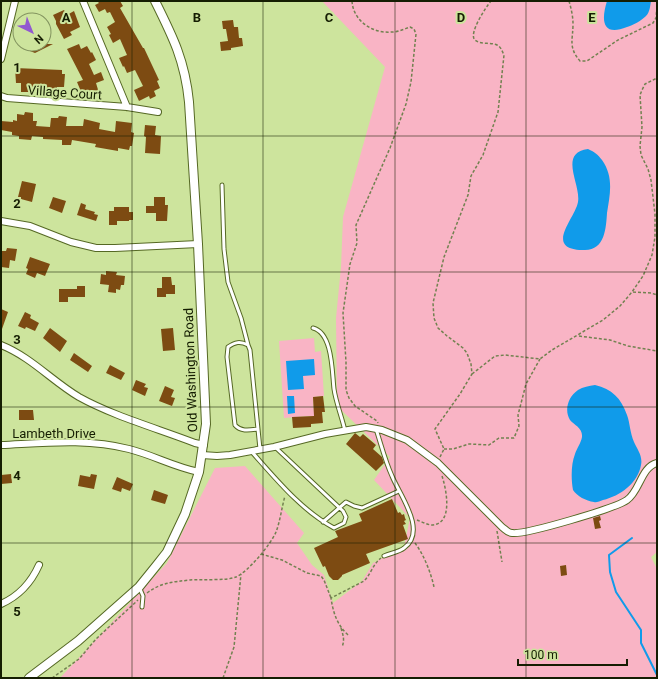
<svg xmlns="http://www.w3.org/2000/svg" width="658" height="679" viewBox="0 0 658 679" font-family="Roboto,sans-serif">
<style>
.green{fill:#f9b4c5}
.water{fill:#109bea}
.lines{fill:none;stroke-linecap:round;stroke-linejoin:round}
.stream{stroke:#109bea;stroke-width:2}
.building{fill:#7d4b12}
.service-casing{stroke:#556824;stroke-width:5}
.minor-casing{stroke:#556824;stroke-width:8}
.tertiary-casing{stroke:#556824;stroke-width:10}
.path{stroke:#728150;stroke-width:1.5;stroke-dasharray:3 2;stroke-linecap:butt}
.service{stroke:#fff;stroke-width:3}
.minor{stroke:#fff;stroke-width:6}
.tertiary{stroke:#fff;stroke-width:8}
.grid{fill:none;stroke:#151d02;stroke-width:1;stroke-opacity:0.55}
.labels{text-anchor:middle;stroke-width:4;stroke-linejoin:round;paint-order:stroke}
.street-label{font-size:13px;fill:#151d02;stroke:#cde49d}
.grid-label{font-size:13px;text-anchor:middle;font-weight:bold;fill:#151d02;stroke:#cde49d;stroke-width:4;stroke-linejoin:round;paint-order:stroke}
</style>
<rect width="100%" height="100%" fill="#cde49d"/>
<path class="green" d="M322 1H657V552L651 557 657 569V678H60L167 563 215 468 245 466 304 533 297 543 312 565 324 575 333 603 362 581 373 563 404 547 410 518 374 480 390 457 337 406 336 318 341 267 343 217 385 67Z
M314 338 315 352 321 351 324 396 313 397 314 413 317 418 310 416 284 418 279 341Z"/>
<path class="water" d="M607 1H651C650 6 650 12 646 16 641 21 633 25 627 27 602 37 601 20 607 1Z
M588 149C595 152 598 155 602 160 614 177 610 194 607 213 606 228 605 250 585 250 542 250 575 219 578 202 581 184 558 153 588 149Z
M314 359 315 375 303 376 304 389 288 390 286 361Z
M595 385C612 389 621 398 627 415 630 423 630 433 634 442 637 449 643 456 641 465 638 483 620 496 603 500 600 501 596 503 594 502 586 501 577 496 573 490 571 479 571 464 575 454 577 448 581 443 582 437 583 428 574 425 570 420 564 410 568 397 578 390 583 387 589 386 595 385Z
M287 396H294L295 413 288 414Z"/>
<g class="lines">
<path class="stream" d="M632 538 609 555 610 572 616 592 641 630V643L657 675"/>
</g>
<path class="building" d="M97 1H120L123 6 120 8 143 48H144L159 80 157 81 160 88 154 91 156 96 150 99 149 96 139 101 134 90 143 86 135 70 127 73 124 66 123 67 119 58 127 55 120 39 113 43 109 35 111 34 107 27 115 22 110 12 107 13 105 9 99 12 95 5 99 3Z
M64 10 67 15 74 11 80 27 70 32 72 35 64 39 56 24V21L53 15Z
M233 20 234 27H238L239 38H242L243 46 231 48V50L221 51 220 42 228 41 226 29H223L222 21Z
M32 44H53L35 53 30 51Z
M79 44 81 49 87 46 91 53 92 52 96 60 89 64 94 75 101 72 104 80 96 83 99 93 90 97 88 92 82 94 77 82 83 80 67 49Z
M15 68 62 70V74H65L64 87H57V94L48 93V92H21V83H16Z
M25 112 33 113V121H37L36 126 50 127 51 118H58L59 116 67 117 66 126H83L84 119 100 123 99 129 115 132 116 121 132 123 131 132 134 133 132 146H130L129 150 118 148V151L95 147 96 144 72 140 71 145H62V140L43 139V137L32 136 31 140 19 139V136L12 135V132L1 130V121L13 122V120L17 121V114L24 115Z
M145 125 156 126 155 135 161 136 160 154 145 153 146 137 144 136Z
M22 181 36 184 32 202 21 199V197H18Z
M53 197 66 201 62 213 49 208Z
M154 197H165V205H168L167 221H156V213H146V206H154Z
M81 203 86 205 85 209 95 212 94 214 98 215 96 221 77 215Z
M114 207H129V212H133V220H129V221H117V225H109V211H114Z
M7 248 17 249 15 261 10 260 9 268 1 267V251H6Z
M30 257 50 264 45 276 37 273 35 278 26 274 28 269 26 268Z
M106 271 117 272 116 275 125 276 124 285H121L120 290 116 289V293L108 292 109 285 100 284 101 274 106 275Z
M162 277H171L172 285H175V294H166V297H157V288H162Z
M77 286H85V297H68V302H59V289H77Z
M1 309 8 312 2 329H1Z
M25 312 31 315 30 318 39 323 35 331 26 327 25 329 18 326Z
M50 328 67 341 60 352 43 338Z
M173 328 175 350 163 351 161 329Z
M74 353 92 366 88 372 70 360Z
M110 365 125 373 121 380 106 373Z
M136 380 146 384 144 387 148 388 145 396 132 390Z
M165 386 174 390 171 397 175 398 172 406 159 401Z
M323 396 325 412H322L323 423 311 424V427L293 428 292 417 314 416 313 397Z
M19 410H33L34 420H19Z
M355 433 360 437 363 434 376 445 373 449 382 457 384 463 376 471 346 444Z
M11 474 12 483 1 484V475Z
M91 474 97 475 94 489 78 486 80 475 90 477Z
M117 477 133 484 130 491 122 488 121 492 112 489Z
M154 490 168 495 165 504 151 500Z
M392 499 398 513 400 512 402 515 404 514 405 518 406 520 404 521 406 524 403 525 408 539 366 554 370 563 342 575V576L338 580H333L329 576 325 566 323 567 314 548 338 537 335 531 362 521 359 514Z
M600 516 601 520 599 521 601 528 595 529 593 518Z
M566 565 567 575 561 576 560 566Z"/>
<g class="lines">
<defs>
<path id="service" d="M222 185 224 249 228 282 241 318 248 345
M313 328C333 333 332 373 334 389 336 403 342 417 345 431
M258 429C250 430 241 432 235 425L227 357 228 347C235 342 240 341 248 345L250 350 260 449
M376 429C381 444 385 461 392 476 399 494 428 531 404 548 399 552 391 553 384 556
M251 451C276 479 301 510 334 528L344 523 346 517 343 511 275 447
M323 522 346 502 354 506 362 508 399 491
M140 589 143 596 142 607"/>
<path id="minor" d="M83 1 127 107
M1 59 15 1
M1 96 7 98 127 107 158 112
M1 221 30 226 71 242 96 248H115L198 244
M1 345C31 357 52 381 79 397 113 416 159 429 195 443L204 445
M1 445C44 443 87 438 129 449 153 455 174 467 199 472
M202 455 217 456 230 455 274 447 325 434 366 427 382 430 407 440 438 463 502 527C505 529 508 533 512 533 525 535 616 508 627 500 640 491 641 467 657 463
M1 604C19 596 31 583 39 565"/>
<path id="tertiary" d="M29 678 78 641 139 587 156 566 167 552 185 514 199 472 206 424 198 244 189 102C185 61 173 37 155 1"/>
</defs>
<use href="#service" class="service-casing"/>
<use href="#minor" class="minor-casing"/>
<use href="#tertiary" class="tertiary-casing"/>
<path class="path" d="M352 1C353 21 373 34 392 32 398 32 404 29 410 27L414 29 416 34 411 82 406 104 390 148 356 225 357 243 350 264 343 313 346 362V390L349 398 355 406 377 421 378 423
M569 1C571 8 573 16 573 24 573 40 568 47 580 61H587L618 40 653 23 656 18 657 6
M633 292 651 293 657 295
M579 336 610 340 628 346 657 351
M472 374 495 356 505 355 540 359 552 350 603 320 620 306 632 292 643 276 652 255 655 237V214L651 180 648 169 641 155 640 146 642 127 640 95 642 90 645 84 657 78
M444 449H453L469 444 489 445 499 438H514L519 426 518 415 526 384 540 359
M440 457 444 449 435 429 460 394 472 374 471 364 467 353 463 348 447 336 438 328 434 318 433 303 444 257 468 195 471 176 483 155 498 112 504 55C502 51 501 47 497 45 490 42 481 45 475 40 468 34 486 7 491 1
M417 520C422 522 428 525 432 525 454 524 446 488 442 476
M497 531 502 562
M415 543C424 555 431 573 434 587
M261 554 282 560 307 573 321 576 324 580 331 598
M147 593C162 582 173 582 190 580 202 579 226 581 236 577 248 572 271 544 276 532 280 522 282 506 285 496
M341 628C343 635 345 640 342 647
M348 635C337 625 333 612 331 598L364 581C371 574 373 564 381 558
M52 678 79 659 96 639 138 600
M223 678 234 647 235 637 241 574"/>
<use href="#service" class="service"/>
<use href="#minor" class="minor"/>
<use href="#tertiary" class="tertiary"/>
</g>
<path class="grid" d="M132 1V678M263 1V678M395 1V678M526 1V678M1 136H657M1 272H657M1 407H657M1 543H657"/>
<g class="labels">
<g class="street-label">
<text transform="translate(65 92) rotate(4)" y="5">Village Court</text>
<text transform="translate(190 370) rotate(-92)" y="5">Old Washington Road</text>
<text x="54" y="438">Lambeth Drive</text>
</g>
</g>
<g class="grid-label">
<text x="66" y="22">A</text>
<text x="197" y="22">B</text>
<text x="329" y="22">C</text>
<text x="461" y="22">D</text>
<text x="592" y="22">E</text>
<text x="17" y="72">1</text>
<text x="17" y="208">2</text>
<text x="17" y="344">3</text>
<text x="17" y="480">4</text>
<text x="17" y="616">5</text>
</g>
<rect width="658" height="679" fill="none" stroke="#151d02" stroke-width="4"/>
<g transform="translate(32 32) rotate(137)"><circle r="19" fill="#cde49d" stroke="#83945f"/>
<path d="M0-3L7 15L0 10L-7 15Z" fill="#9158d0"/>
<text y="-6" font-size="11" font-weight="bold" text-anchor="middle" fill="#151d02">N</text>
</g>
<path d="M518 659v6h109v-6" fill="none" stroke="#151d02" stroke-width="2"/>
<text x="524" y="659" font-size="12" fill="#151d02" stroke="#cde49d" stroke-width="3" paint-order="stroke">100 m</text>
</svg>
